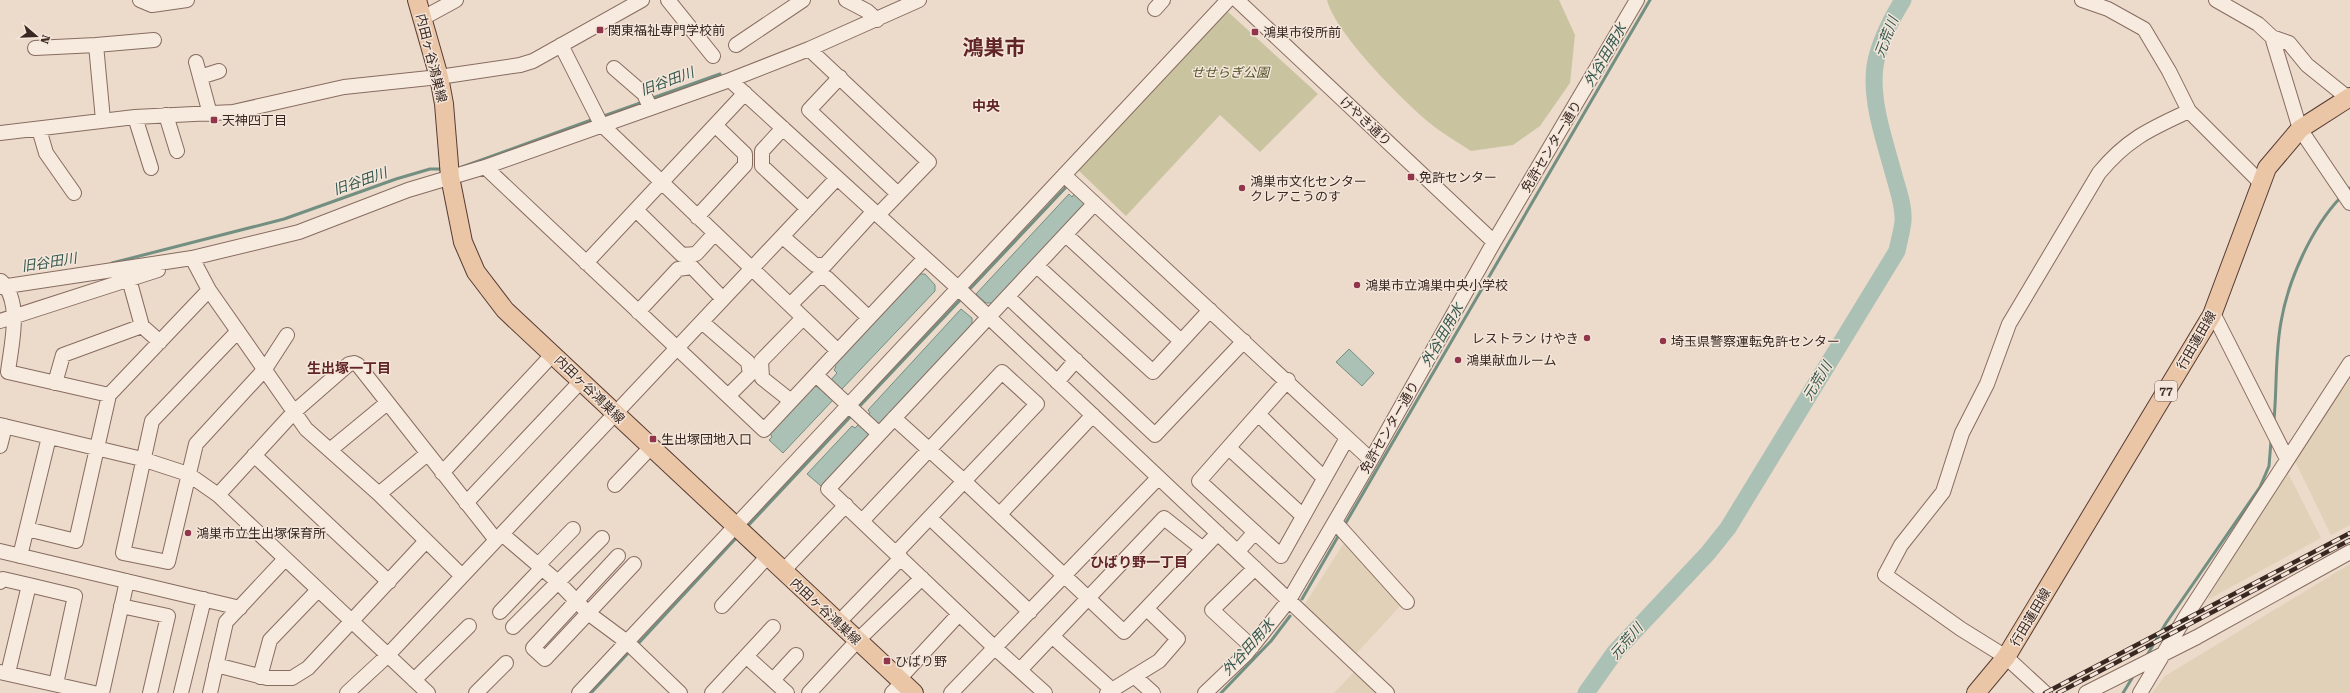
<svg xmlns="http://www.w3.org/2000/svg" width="2350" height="693" viewBox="0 0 2350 693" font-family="'Roboto Serif','Noto Sans JP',serif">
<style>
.farmland{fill:#e1d1b9}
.green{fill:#c9c49f}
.water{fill:#abc1b5;stroke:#728f81}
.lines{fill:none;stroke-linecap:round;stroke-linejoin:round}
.stream{stroke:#728f81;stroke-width:3}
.river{stroke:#abc1b5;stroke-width:17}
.minor-casing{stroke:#876c60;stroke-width:16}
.major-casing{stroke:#563c34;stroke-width:20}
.minor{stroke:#f7eade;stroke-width:14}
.major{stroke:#eac6a7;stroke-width:18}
.rail-casing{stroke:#392822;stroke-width:4.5}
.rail{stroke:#f4e6da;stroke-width:3;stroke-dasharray:9;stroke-linecap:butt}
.poi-dot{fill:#91354b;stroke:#f4e6da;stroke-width:1.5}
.labels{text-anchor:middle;stroke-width:3;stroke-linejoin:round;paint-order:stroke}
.shield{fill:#f4e6da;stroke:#716159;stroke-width:1}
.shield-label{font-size:12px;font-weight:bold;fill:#392822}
.poi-label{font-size:13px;fill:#392822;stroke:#f4e6da;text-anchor:start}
.street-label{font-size:13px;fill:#392822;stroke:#f4e6da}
.park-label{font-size:13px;font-style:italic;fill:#53542b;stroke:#f4e6da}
.water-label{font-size:14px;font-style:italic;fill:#33574d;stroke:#f4e6da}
.neighbourhood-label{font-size:14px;font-weight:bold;fill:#622527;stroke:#f4e6da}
.town-label{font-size:21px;font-weight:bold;fill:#622527;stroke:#f4e6da}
</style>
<rect width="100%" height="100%" fill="#ecdacb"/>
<path class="farmland" d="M2350 380V525L2331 535 2293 457Z
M2286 469 2321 538 2207 600Z
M1344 543 1401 605 1354 656 1303 607Z
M2350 564V693H2152L2165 676Z
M1355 671 1378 693H1334Z"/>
<path class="green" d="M1327 0H1559L1575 35 1570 83 1540 126 1513 145 1471 151C1458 142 1443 134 1431 124 1403 101 1335 33 1327 0Z
M1226 10 1318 94 1260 152 1220 115 1126 216 1077 169Z"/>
<path class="water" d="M1075 193 1084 201V206L993 303H986L976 294 1069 194 1072 197Z
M918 274H925L935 285V291L841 390 830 381 837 373 834 370 836 367 833 364Z
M961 309 972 318V325L878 425 866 417 870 413 868 410Z
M1349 349 1374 373 1362 386 1336 362Z
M815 385 833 400 783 453 769 440 772 437 770 433Z
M859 424 869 435 821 486 807 474 852 426 855 428Z"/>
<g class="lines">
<path class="stream" d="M650 99 720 74
M601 117 643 102
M462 167 594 119
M2349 188 2350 190
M112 263 284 219 396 179 430 169H444
M968 291 1068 185
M857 409 963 297
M2274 420C2277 388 2275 354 2281 322 2288 280 2312 227 2341 197
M1344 526 1650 0
M746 528 852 415
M1302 599 1340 533
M636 646 738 536
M2146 657 2166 623 2260 487 2269 466 2271 441
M591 693 630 651
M1221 693 1271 641 1290 616
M2123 693 2134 675"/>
<path class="river" d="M1586 693 1615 652 1708 553 1728 528 1897 251C1899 241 1902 231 1903 221 1904 207 1899 193 1895 179 1886 144 1870 103 1875 66 1879 42 1890 21 1903 0"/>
<defs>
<path id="minor" d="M140 0 152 5 187 0
M668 0 713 56
M846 0 867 11 877 20
M1237 0 1494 242
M2082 0 2108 9 2144 29 2169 71 2189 111 2260 182
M2216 0 2258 24 2272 37 2300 129 2350 203
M1155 9 1163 0
M423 18 456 0
M2272 37 2289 43 2307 65 2348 98
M96 45 154 40
M561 45 601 124 838 351
M736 45 803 0
M35 48 96 45 103 120
M809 49 929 162 878 215
M196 62 210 114
M614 68 644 94 650 107
M200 77 219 71
M840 77 809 110 898 194
M730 80 958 288 1387 693
M166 115 177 151
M135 117 151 168
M783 128 762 151V166L808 209
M39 129 46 153 74 193
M0 133 135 117 233 112 344 87 439 77 520 65 533 61 642 0
M485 167 764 430 925 258
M1064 175 1371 460
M636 210 682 255 696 254 715 233
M697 217 745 165V154L715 125
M1066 235 1181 341
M783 237 815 265H825L874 211
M192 258 209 290 306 429 379 494 462 576
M586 263 745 93
M1037 266 1153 372 1210 310
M129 279 142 326 160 342
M1 281C23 302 11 345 8 372L109 395
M0 287 192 258 299 232 408 190 485 167 730 80 809 49 919 0
M1008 297 1155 435 1244 341
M790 305 817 278H827L869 318
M638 312 678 269 692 267 723 299
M2212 315 2216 319 2287 459
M0 321 158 270
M702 322 748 362 750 374 728 396
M238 331 152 421 123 553 168 562 196 444 265 369 287 335
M816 375 879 434
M1288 380 1199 481 1281 556 1347 438
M1057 382 1076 360
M55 383 63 355 142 326
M791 401 762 378 761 361 803 318
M1258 414 1324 478
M894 418 965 482 1124 632 1218 533
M0 425 142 459 188 474 218 495 428 693
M0 446 5 426
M1229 448 1303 516
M330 450 387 403
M254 455 389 582
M442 473 553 354
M615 485 651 447
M379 494 427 454
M218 495 294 412 349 364 354 363 358 365 496 540
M466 503 581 381
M1000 514 1093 415
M930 518 1030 612
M862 521 1002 372 1037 404 896 553
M1335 522 1407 602
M27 529 76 541 109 395 209 290
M502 534 558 582 588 613 627 642 680 693
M0 551 240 608
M1238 551 1255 532
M20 556 49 437
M618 556 533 648 545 659 634 564
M538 565 573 529
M783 571 846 505
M0 582 3 579 29 585
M121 606 168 616 150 693
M722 606 768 556
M500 612 542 568
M838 623 901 558
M513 627 602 538
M1052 636 1111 689
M1252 647 1212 610 1255 568
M746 656 787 693
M216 665 267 678H292L308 668 426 541
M1020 670 1164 518 1203 549
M0 672 94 693
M8 673 29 585 75 596 56 684
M1134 676 1153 693
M260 677 270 640 318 590
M899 679 959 614
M414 680 469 626
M773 680 796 655
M102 693 127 581
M181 693 204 599
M210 693 226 622 285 559
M347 693 387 656 837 178
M476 693 506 663
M579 693 1228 0
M712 693 773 627
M809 693 857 641 922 578
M892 693 903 682
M951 693 1158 478
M1045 693 995 648 828 489 1094 204
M1107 693 1159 661 1178 639 1147 609
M1205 693 1246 654 1289 600 1371 460 1494 242 1637 0
M2045 693 2006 657 1961 629 1885 575 1901 545 1943 492 1962 433 1987 384 2009 324 2099 173C2127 139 2150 129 2189 111
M2086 693 2197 637 2350 552
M2140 693 2186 616 2350 363"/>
<path id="major" d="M417 0 439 77 444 104 450 177 463 242 476 272 505 310 914 693
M1976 693 2006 657 2212 315 2267 168 2300 129 2350 97"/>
</defs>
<use href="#minor" class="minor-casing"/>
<use href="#major" class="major-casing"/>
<use href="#minor" class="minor"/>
<use href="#major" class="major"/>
<defs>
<path id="rail" d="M2045 693 2350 533
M2058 693 2350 540"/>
</defs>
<use href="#rail" class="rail-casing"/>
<use href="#rail" class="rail"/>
</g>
<g class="poi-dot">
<rect x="596" y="26" width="8" height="8" rx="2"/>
<rect x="1251" y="28" width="8" height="8" rx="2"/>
<rect x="210" y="116" width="8" height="8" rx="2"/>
<rect x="1407" y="173" width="8" height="8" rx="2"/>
<circle cx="1242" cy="188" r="4"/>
<circle cx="1357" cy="285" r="4"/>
<circle cx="1587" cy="338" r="4"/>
<circle cx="1663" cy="341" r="4"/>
<circle cx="1458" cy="360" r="4"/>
<rect x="649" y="435" width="8" height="8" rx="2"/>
<circle cx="188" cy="533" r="4"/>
<rect x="883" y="657" width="8" height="8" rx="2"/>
</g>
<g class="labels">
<rect class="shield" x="2155" y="381" width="22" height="20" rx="3"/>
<g class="shield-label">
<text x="2166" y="395">77</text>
</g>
<g class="poi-label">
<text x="608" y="35">関東福祉専門学校前</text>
<text x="1263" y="37">鴻巣市役所前</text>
<text x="222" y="125">天神四丁目</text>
<text x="1419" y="182">免許センター</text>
<text x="1250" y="186">鴻巣市文化センター<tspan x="1250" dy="15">クレアこうのす</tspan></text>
<text x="1365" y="290">鴻巣市立鴻巣中央小学校</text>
<text x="1579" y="343" text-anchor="end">レストラン けやき</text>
<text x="1671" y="346">埼玉県警察運転免許センター</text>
<text x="1466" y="365">鴻巣献血ルーム</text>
<text x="661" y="444">生出塚団地入口</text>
<text x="196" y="538">鴻巣市立生出塚保育所</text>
<text x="895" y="666">ひばり野</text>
</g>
<g class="street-label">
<text transform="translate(432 58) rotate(76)" y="5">内田ヶ谷鴻巣線</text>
<text transform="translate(1366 121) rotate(43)" y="5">けやき通り</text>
<text transform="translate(1551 146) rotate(-59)" y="5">免許センター通り</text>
<text transform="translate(2196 340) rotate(-60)" y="5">行田蓮田線</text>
<text transform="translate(590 389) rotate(44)" y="5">内田ヶ谷鴻巣線</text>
<text transform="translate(1389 427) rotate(-60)" y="5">免許センター通り</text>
<text transform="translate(826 611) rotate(43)" y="5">内田ヶ谷鴻巣線</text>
<text transform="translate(2030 617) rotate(-59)" y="5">行田蓮田線</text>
</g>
<g class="park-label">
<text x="1230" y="77">せせらぎ公園</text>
</g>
<g class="water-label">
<text transform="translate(1886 37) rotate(-69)" y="5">元荒川</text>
<text transform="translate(1605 55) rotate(-60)" y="5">外谷田用水</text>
<text transform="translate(667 81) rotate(-20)" y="5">旧谷田川</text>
<text transform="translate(360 181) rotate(-19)" y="5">旧谷田川</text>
<text transform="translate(49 262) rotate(-9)" y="5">旧谷田川</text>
<text transform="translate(1442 335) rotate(-60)" y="5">外谷田用水</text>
<text transform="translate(1817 381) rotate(-59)" y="5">元荒川</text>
<text transform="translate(1626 641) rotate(-49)" y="5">元荒川</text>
<text transform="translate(1248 647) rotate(-48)" y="5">外谷田用水</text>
</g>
<g class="neighbourhood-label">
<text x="986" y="111">中央</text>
<text x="349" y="373">生出塚一丁目</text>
<text x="1139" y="567">ひばり野一丁目</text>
</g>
<g class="town-label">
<text x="994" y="55">鴻巣市</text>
</g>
</g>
<g transform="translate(36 36) rotate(109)" stroke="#f4e6da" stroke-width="3" paint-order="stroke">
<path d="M0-3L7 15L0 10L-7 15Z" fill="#392822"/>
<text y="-6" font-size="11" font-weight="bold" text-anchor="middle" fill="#392822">N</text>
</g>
</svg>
